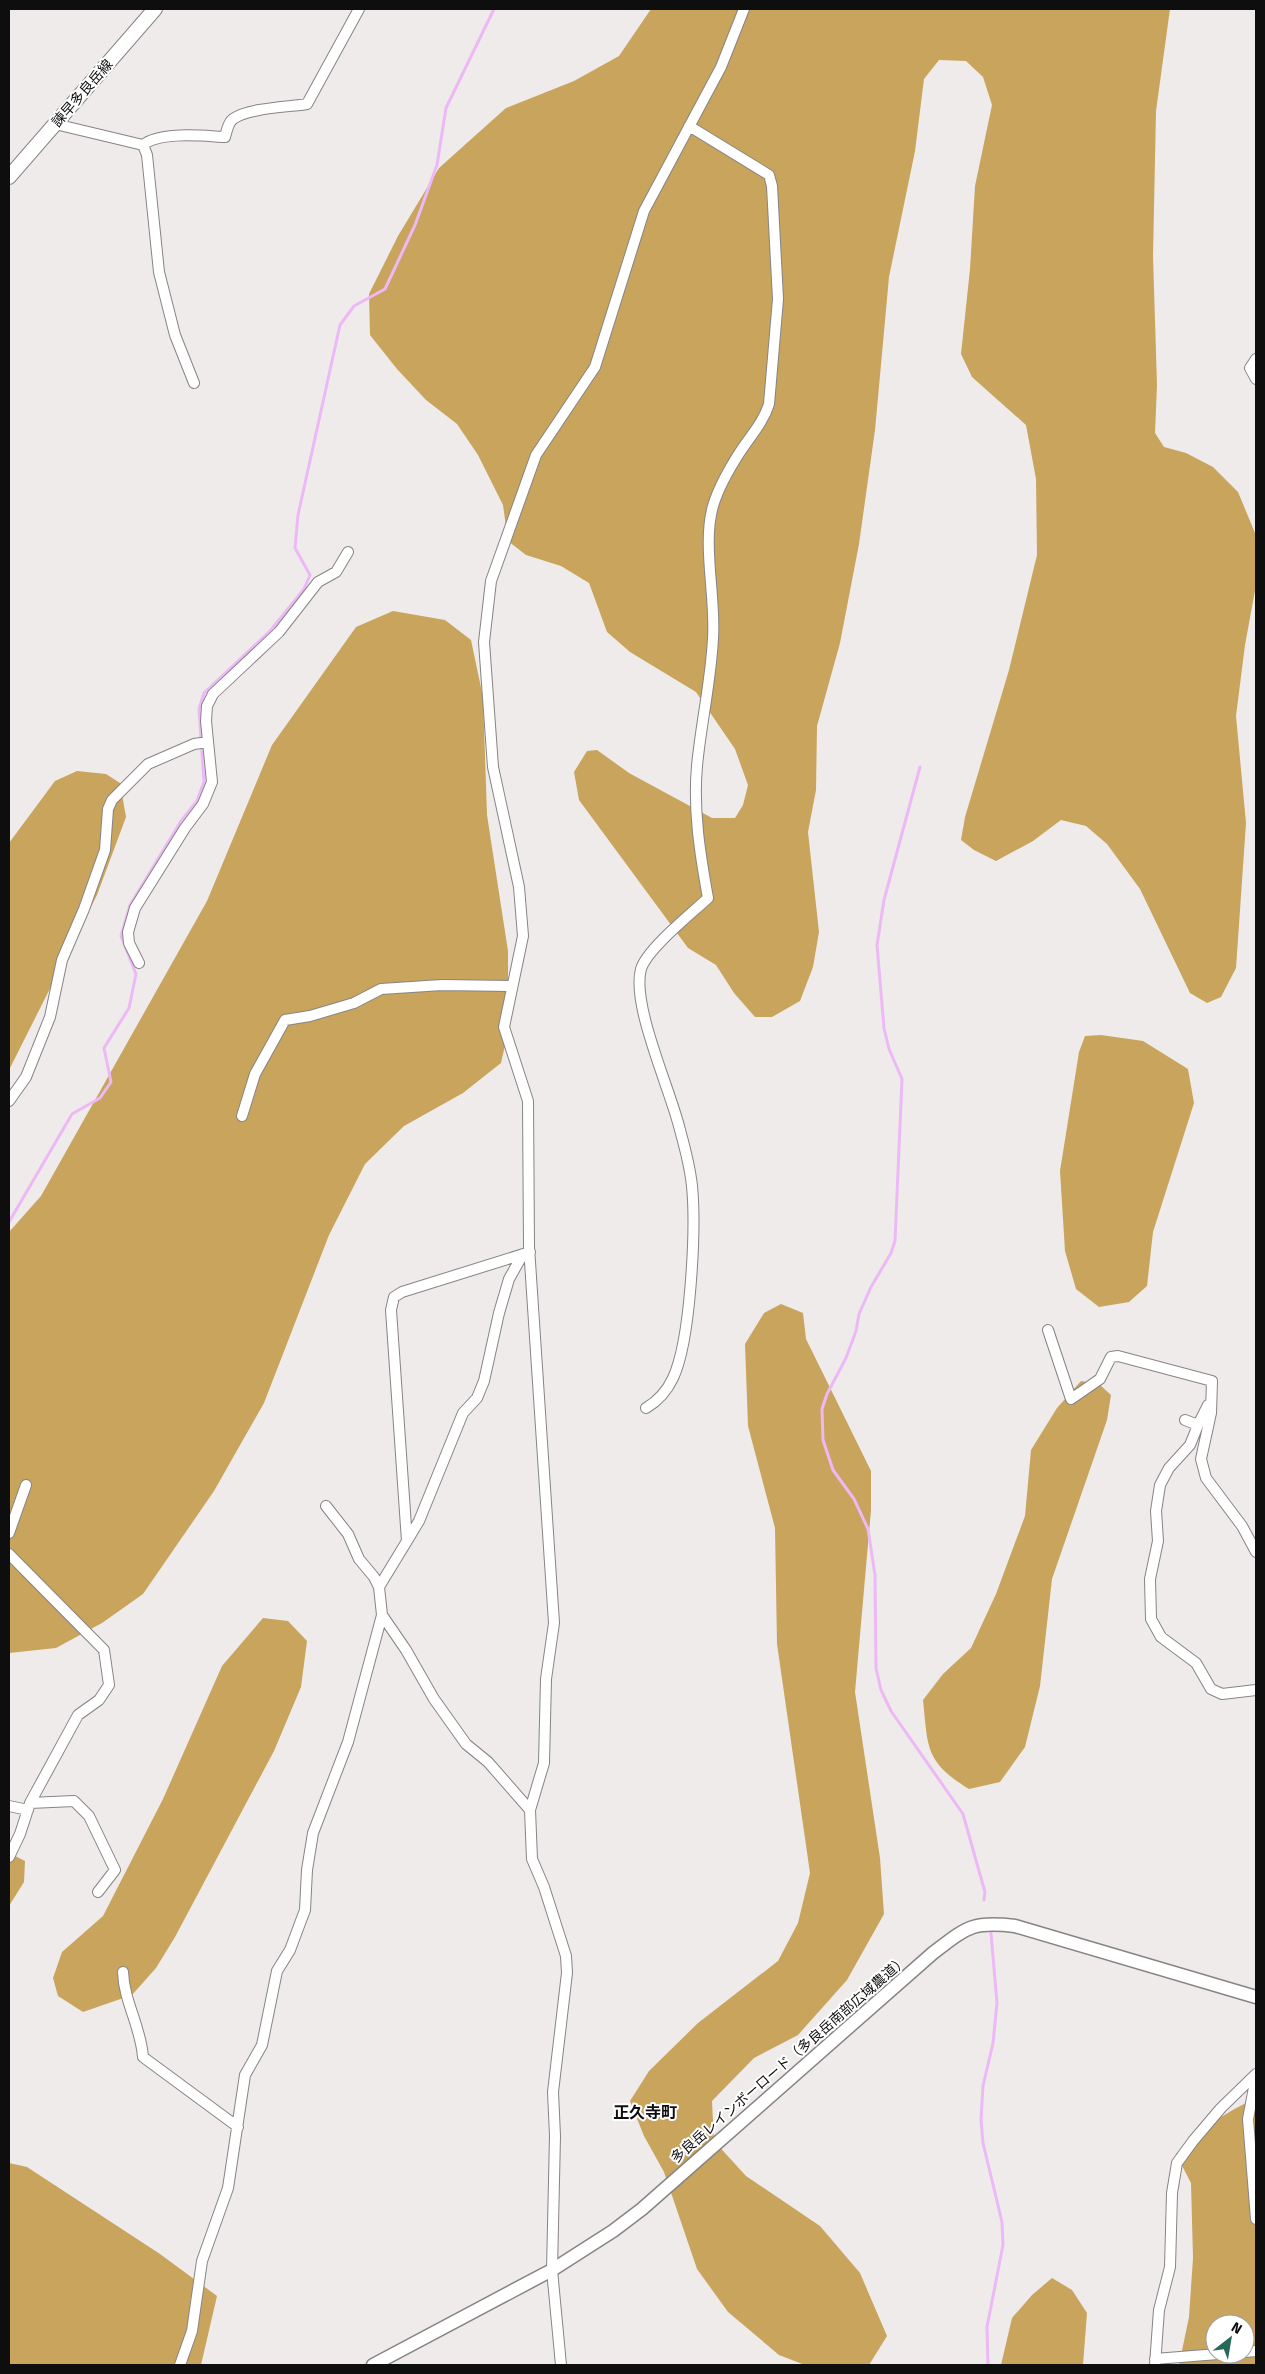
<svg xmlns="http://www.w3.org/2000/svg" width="1265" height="2374" viewBox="0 0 1265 2374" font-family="'Fira Sans','Noto Sans JP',sans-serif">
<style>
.forest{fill:#c8a45d;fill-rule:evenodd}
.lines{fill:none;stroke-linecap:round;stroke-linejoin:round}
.stream{stroke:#ecb9f6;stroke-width:3}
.minor-casing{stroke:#888484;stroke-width:12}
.tertiary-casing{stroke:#888484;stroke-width:15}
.secondary-casing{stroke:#888484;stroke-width:16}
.minor{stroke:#fff;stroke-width:10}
.tertiary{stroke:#fff;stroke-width:12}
.secondary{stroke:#fff;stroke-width:14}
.labels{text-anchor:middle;stroke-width:4;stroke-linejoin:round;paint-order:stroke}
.street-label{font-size:14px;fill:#0f0e0e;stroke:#fff}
.quarter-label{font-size:16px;font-weight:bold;fill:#0f0e0e;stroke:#fff}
</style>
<rect width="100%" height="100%" fill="#efebea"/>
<path class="forest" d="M651 9H1170L1156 111 1153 256 1157 385 1155 433 1164 447 1186 453 1213 467 1238 492 1255 533 1256 543V585L1245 645 1236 716 1246 823 1236 968 1221 997 1207 1003 1190 993 1140 889 1107 844 1086 826 1061 820 1033 841 996 861 974 850 961 840 965 817 1009 670 1037 555 1036 479 1026 425 972 377 961 354 970 269 975 186 992 105 983 77 966 61 939 60 924 79 915 151 889 277 875 430 859 544 840 643 817 726 816 790 808 832 819 932 813 967 800 1001 772 1017H755L734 993 716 965 688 948 579 800 574 772 587 751 597 750 629 773 712 818H735L743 805 748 785 735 749 696 692 630 652 607 632 589 583 561 566 526 555 508 541 503 505 478 455 457 424 426 400 397 369 370 335 369 294 398 236 439 168 506 108 574 81 619 56Z
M393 611 445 620 471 640 483 697 487 815 508 951V1032L501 1063 463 1093 404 1126 365 1164 329 1235 264 1403 214 1491 143 1594 102 1623 56 1648 9 1653V1232L41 1196 207 901 272 745 356 627Z
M77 771 106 774 120 783 126 817 97 895 9 1070V843L55 781Z
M1101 1035 1143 1041 1188 1069 1194 1103 1153 1232 1147 1286 1129 1302 1099 1307 1076 1289 1065 1251 1060 1171 1079 1052 1085 1036Z
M781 1304 803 1313 806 1339 871 1471V1510L855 1692 880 1858 884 1914 847 1980 798 2035 754 2058 712 2101 714 2141 746 2176 820 2226 860 2273 887 2336 869 2365H805L779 2355 728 2312 697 2269 664 2172 644 2136 630 2101 649 2071 698 2023 778 1961 798 1923 810 1873 777 1644 775 1528 748 1426 745 1344 764 1313Z
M1081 1381 1099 1384 1111 1395 1107 1420 1052 1579 1040 1686 1025 1747 1000 1782 969 1789C925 1762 928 1748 923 1700L943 1674 971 1648 996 1594 1025 1516 1031 1450 1057 1408Z
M263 1618 288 1621 307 1641 301 1687 274 1751 175 1937 156 1968 132 1995 83 2012 58 1996 53 1978 62 1952 103 1916 163 1799 222 1666Z
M9 1853 25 1861 24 1882 9 1906Z
M1256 2098V2365H1179L1189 2317 1193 2258 1191 2183 1176 2154C1199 2130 1226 2112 1256 2098ZM1215 2324H1245V2354H1215Z
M9 2163 27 2167 160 2254 217 2296 201 2365H9Z
M1052 2278 1072 2290 1087 2313 1083 2365H1001L1012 2318 1032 2295Z"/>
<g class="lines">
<path class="stream" d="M920 767 884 900 877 945 884 1028 889 1049 902 1079 895 1241 891 1253 871 1287 859 1314 856 1331 846 1358 827 1394 822 1409 823 1440 833 1470 854 1499 868 1529 875 1575 876 1668 881 1690 891 1711 963 1814 979 1871 985 1892 984 1900
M9 1222 72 1114 100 1098 111 1082 104 1048 129 1008 136 974 121 936 130 905 181 821 197 801 204 782 199 709 204 693 270 631 304 589 310 575 295 548 298 515 340 325 354 306 385 289 415 225 437 165 446 108 494 9
M988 2365 987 2327 1003 2245 1002 2222 983 2143 981 2120 983 2086 993 2043 997 2003 991 1933"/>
<defs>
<path id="minor" d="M55 124 143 145C160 131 203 136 225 137 227 130 228 123 233 119 247 108 289 107 307 104L359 9
M143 145 147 155 159 272 175 335 194 383
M1256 359 1250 368 1256 379
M139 963 129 943 128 932 135 908 185 828 203 804 212 782 206 721 207 706 213 694 279 632 318 582 336 572 348 552
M9 1101 26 1077 50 1017 62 960 84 909 105 850 108 809 112 800 148 764 194 744 208 742
M242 1116 255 1074 285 1020 310 1016 354 1003 381 989 442 985 512 986
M523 1254 509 1279 499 1313 484 1381 477 1398 463 1413 419 1521 407 1541 391 1310 394 1297 402 1292 530 1252
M1048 1330 1071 1399 1100 1379 1111 1357 1118 1356 1212 1381 1211 1413 1201 1459 1206 1478 1242 1526 1256 1552
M646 1408C658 1401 667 1391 673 1378 691 1340 696 1228 692 1186 690 1167 685 1148 680 1130 671 1091 631 1005 641 969 647 949 691 914 708 898 700 854 693 810 697 766 701 723 711 681 713 638 716 598 702 544 713 506 719 486 729 469 740 452 751 435 763 423 769 404L778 299 772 186 769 175 689 126
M1185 1420 1198 1425 1208 1405
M1198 1425 1190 1445 1169 1468 1160 1485 1156 1511 1158 1541 1150 1579 1151 1619 1161 1637 1196 1663 1211 1689 1222 1694 1256 1690
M9 1533 26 1485
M9 1554 104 1650 109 1685 99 1700 78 1715 30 1803 20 1834 9 1857
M379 1587 407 1541
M382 1615 406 1650 434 1699 466 1744 488 1762 530 1810
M30 1803 74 1801 89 1816 115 1870 98 1892
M9 1806 28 1810
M123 1972C124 2002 141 2027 143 2057L238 2127
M1256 2077 1248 2119 1256 2219
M1245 2352 1256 2351
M1155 2359 1218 2354
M180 2365 192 2331 202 2261 228 2188 245 2075 262 2045 277 1971 290 1950 305 1910 307 1870 313 1833 348 1742 382 1615 379 1587 374 1577 359 1559 348 1534 326 1506
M561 2365 552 2270 555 2136 553 2092 567 1973 566 1956 544 1887 532 1859 530 1810 544 1763 546 1679 554 1623 529 1247 528 1101 504 1027 523 936 519 887 493 767 484 642 491 581 536 455 595 367 644 211 721 67 744 9
M1155 2365 1159 2310 1170 2267 1172 2193 1177 2163 1193 2141 1221 2108 1256 2074"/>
<path id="tertiary" d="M373 2365 552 2270 613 2231 642 2209 933 1953C967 1927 972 1921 1015 1926L1256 1997"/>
<path id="secondary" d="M9 177 155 9"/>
</defs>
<use href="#minor" class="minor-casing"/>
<use href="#tertiary" class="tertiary-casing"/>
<use href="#secondary" class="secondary-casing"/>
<use href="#minor" class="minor"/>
<use href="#tertiary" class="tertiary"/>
<use href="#secondary" class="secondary"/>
</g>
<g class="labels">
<g class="street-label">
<text transform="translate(82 93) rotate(-49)" y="5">諫早多良岳線</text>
<text transform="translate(789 2059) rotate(-41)" y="5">多良岳レインボーロード（多良岳南部広域農道）</text>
</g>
<g class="quarter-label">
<text x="645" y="2118">正久寺町</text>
</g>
</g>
<rect width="1265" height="2374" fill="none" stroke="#0f0e0e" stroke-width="20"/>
<g transform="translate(1230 2339) rotate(31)"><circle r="24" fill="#ffffff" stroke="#9f9f9f"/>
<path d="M0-4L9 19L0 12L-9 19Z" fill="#26695a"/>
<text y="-8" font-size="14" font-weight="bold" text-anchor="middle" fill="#0f0e0e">N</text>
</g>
</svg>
